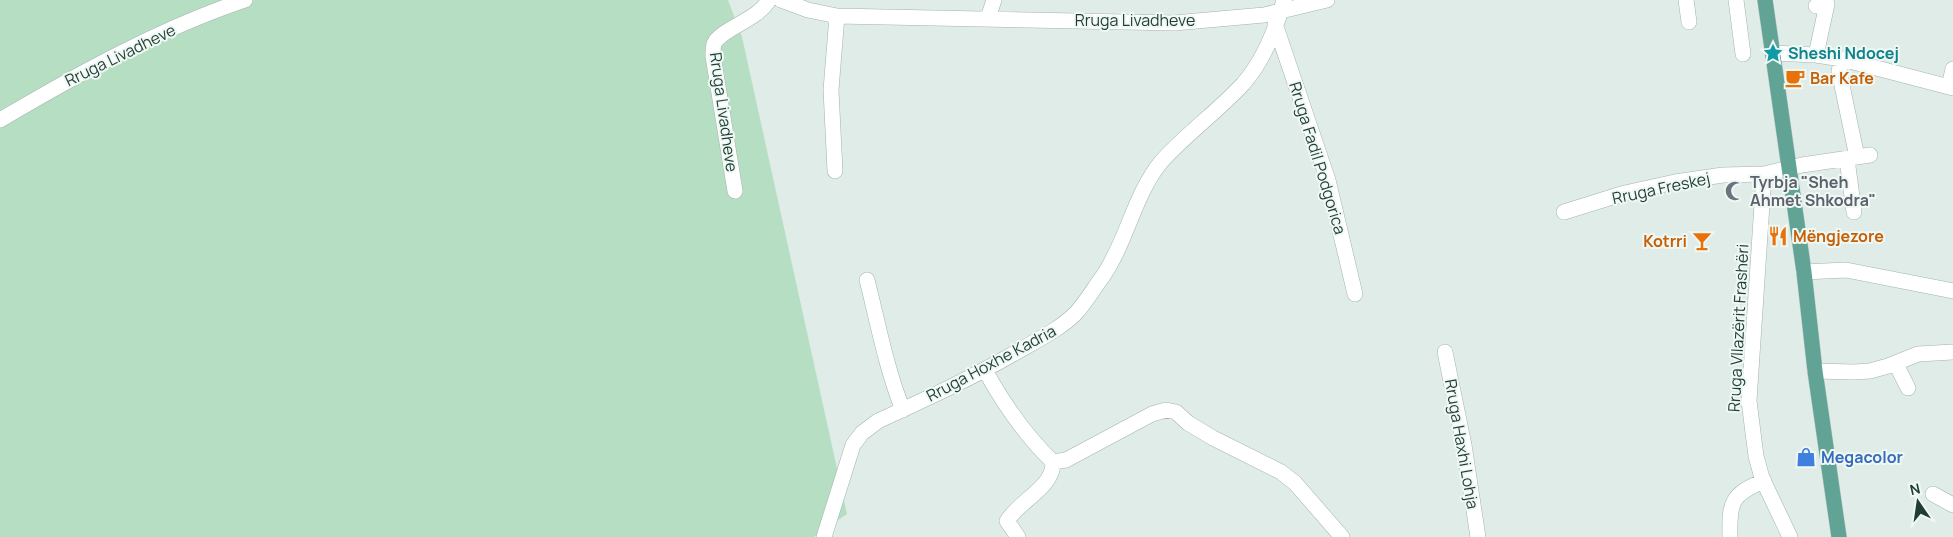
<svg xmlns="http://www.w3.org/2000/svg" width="1953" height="537" viewBox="0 0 1953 537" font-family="Manrope,sans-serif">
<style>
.green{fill:#b6dec3}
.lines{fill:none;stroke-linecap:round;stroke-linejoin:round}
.minor-casing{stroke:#a2b4ae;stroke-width:16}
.major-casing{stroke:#c0c9c7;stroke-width:16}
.minor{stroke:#fff;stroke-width:15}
.major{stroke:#61a496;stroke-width:15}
.labels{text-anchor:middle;stroke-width:4;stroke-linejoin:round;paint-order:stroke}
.street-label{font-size:16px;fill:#1f3d36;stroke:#f0f8f4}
.culture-label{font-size:16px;font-weight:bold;fill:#0d838f;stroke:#f0f8f4;text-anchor:start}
.food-label{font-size:16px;font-weight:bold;fill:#c56008;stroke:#f0f8f4;text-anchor:start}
.worship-label{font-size:16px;font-weight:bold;fill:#5b616d;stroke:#f0f8f4;text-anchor:start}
.shop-label{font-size:16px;font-weight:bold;fill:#366cbe;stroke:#f0f8f4;text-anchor:start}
</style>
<rect width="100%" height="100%" fill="#dfece7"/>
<path class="green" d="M0 0H728L742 37 847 514 814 537H0Z"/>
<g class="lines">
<defs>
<path id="minor" d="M781 0 808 10 837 16 1174 23 1264 15 1327 0
M1686 0 1689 22
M1736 0 1743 54
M988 18 994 0
M1275 24 1328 180 1355 294
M1773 53 1816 55 1842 59 1953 88
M1816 55 1827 4 1816 6
M1842 59 1839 71 1857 157
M1949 87 1953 69
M0 120C78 74 159 29 245 0
M1847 159 1854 212
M835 171 831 90 837 16
M1764 174 1749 401 1756 456 1762 478 1790 537
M735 191 713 56C713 53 713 48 714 44 720 29 758 20 769 0
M1564 212 1625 193 1675 182 1723 175 1764 174 1802 165 1870 155
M1804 272 1846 270 1953 291
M867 280C878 323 886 368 903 410
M1445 352 1464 445 1478 537
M1896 364 1908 388
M985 370C1003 403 1026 436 1053 462L1066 460 1152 414 1166 410 1176 412 1188 423 1213 438 1281 472 1295 483 1342 537
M1815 371 1854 372 1870 371 1888 366 1918 354 1953 352
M1933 494 1953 505
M824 537 853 445 862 433 878 421C926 399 974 377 1020 350 1039 339 1060 329 1076 313 1086 302 1094 288 1103 276 1127 241 1134 195 1161 162 1186 134 1217 112 1243 84 1263 61 1276 29 1284 0
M1018 537 1007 521C1020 500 1054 487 1053 462
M1730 537C1729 503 1731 494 1764 481"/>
<path id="major" d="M1765 0 1804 272 1815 371 1839 537"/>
</defs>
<use href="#minor" class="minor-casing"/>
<use href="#major" class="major-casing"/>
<use href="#minor" class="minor"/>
<use href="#major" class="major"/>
</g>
<defs>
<symbol id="sight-bare" viewBox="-9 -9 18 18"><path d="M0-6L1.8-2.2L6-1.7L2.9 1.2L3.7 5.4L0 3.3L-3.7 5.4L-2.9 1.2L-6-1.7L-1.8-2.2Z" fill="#0f9aa8" stroke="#f0f8f4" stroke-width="2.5" paint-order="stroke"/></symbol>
<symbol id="cafe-bare" viewBox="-9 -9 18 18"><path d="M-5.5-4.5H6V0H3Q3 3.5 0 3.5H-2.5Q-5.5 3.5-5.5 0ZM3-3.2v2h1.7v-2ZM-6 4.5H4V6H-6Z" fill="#e8710a" stroke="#f0f8f4" stroke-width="2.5" paint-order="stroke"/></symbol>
<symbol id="mosque-bare" viewBox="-9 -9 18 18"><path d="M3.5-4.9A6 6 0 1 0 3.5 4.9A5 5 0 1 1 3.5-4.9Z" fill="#6b7280" stroke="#f0f8f4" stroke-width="2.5" paint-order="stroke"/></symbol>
<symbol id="restaurant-bare" viewBox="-9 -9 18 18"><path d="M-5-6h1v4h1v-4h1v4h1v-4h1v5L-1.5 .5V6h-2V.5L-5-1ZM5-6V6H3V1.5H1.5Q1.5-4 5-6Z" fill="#e8710a" stroke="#f0f8f4" stroke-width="2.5" paint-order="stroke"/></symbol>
<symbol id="bar-bare" viewBox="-9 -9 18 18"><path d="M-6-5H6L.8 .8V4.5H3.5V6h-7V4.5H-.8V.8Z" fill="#e8710a" stroke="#f0f8f4" stroke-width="2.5" paint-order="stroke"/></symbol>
<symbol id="shop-bare" viewBox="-9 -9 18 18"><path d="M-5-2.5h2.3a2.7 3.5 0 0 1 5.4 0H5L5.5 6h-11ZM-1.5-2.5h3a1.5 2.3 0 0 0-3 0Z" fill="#3f7fe0" stroke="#f0f8f4" stroke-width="2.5" paint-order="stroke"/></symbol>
</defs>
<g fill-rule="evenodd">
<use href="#sight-bare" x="1759" y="39" width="28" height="28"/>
<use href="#cafe-bare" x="1781" y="64" width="28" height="28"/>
<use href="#mosque-bare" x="1721" y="177" width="28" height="28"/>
<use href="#restaurant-bare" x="1764" y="222" width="28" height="28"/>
<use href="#bar-bare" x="1688" y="227" width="28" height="28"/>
<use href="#shop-bare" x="1792" y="443" width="28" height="28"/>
</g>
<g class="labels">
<g class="street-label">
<text x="1135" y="26">Rruga Livadheve</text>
<text transform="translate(120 55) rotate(-26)" y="6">Rruga Livadheve</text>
<text transform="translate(724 112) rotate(82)" y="6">Rruga Livadheve</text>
<text transform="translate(1318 158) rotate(73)" y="6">Rruga Fadil Podgorica</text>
<text transform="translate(1661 188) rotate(-12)" y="6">Rruga Freskej</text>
<text transform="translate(1738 328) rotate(-87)" y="6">Rruga Vllazërit Frashëri</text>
<text transform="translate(991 363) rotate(-28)" y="6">Rruga Hoxhe Kadria</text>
<text transform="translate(1462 444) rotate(80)" y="6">Rruga Haxhi Lohja</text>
</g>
<g class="culture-label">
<text x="1788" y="59">Sheshi Ndocej</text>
</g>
<g class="food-label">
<text x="1810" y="84">Bar Kafe</text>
<text x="1793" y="242">Mëngjezore</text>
<text x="1687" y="247" text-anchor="end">Kotrri</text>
</g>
<g class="worship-label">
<text x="1750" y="188">Tyrbja "Sheh<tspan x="1750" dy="18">Ahmet Shkodra"</tspan></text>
</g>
<g class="shop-label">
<text x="1821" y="463">Megacolor</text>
</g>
</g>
<g transform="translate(1918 502) rotate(347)" stroke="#f0f8f4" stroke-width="4" paint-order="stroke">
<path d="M0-4L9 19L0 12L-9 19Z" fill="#1f3d36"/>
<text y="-8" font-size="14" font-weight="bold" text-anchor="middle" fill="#1f3d36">N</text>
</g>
</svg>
